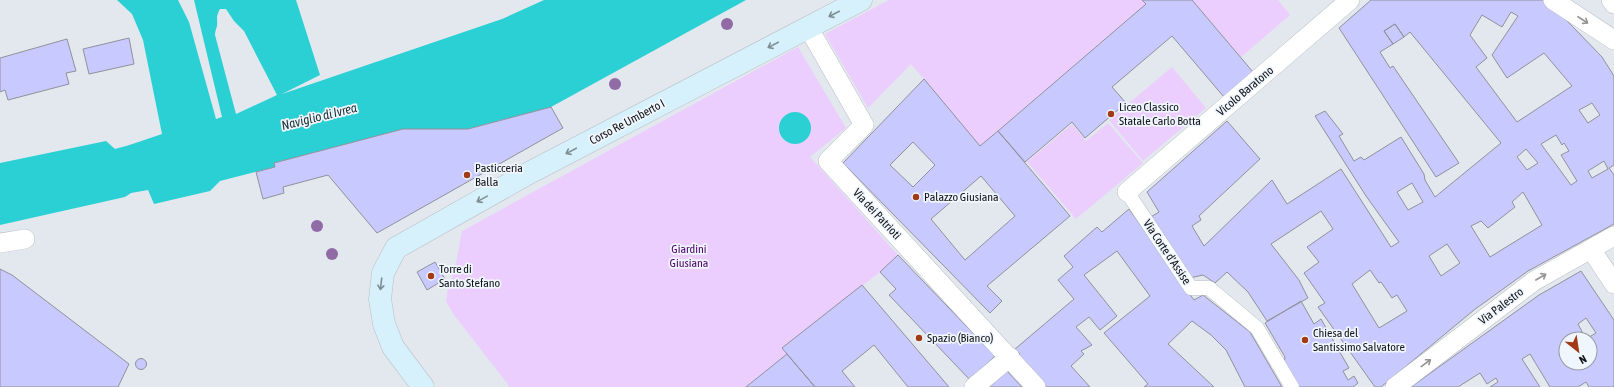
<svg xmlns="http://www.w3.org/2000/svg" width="1614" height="387" viewBox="0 0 1614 387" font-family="'Asap Condensed',sans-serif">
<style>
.green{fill:#ebcefd}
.water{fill:#2bd0d4;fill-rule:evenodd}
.building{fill:#c7c9ff;stroke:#919199;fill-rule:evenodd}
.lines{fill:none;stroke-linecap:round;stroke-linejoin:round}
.pedestrian-casing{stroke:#b8bec4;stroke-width:15}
.minor-casing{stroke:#b8bec4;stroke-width:20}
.secondary-casing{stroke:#b8bec4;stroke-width:23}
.pedestrian{stroke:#fff;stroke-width:14}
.minor{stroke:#fff;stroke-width:19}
.secondary{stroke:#d6f1fb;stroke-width:22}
.tree{fill:#916ba6}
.oneway{stroke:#7e8e94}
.oneway2{stroke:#949597}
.poi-dot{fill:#a13a15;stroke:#f0f6fd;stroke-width:1.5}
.labels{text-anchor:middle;stroke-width:3.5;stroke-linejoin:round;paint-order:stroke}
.street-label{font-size:12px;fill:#121417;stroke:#f0f6fd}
.poi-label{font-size:12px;fill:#121417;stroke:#f0f6fd;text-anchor:start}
.park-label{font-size:12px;fill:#4e056b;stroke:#f0f6fd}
.water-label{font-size:13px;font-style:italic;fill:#1b3435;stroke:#f0f6fd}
</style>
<rect width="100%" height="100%" fill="#e3e8ef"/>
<path class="green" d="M889 0H1142L1146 4 980 146 911 64 868 108 825 34Z
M1192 0H1278L1290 15 1241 57Z
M798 47 846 128 810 157 898 255 880 272 783 348 787 354 746 387H510L454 315 446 301 448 288 455 268 462 231Z
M1172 67 1206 108 1143 161 1109 120Z
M1108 123 1143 163 1076 219 1027 162 1072 124 1086 141Z"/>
<path class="water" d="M117 0H178L189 22 216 119 222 117 194 0H296L320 75 282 94 502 19 544 0H746L551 107 468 129H403L274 163 275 167 220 181 210 191 154 204 148 190 131 193 125 197 0 225V163L106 141 115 149C131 145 146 139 162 134L143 40 132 14ZM220 9H226L234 21 244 31 277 95 236 114 215 35C215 31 216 30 217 26 218 19 215 18 220 9Z
M779 128a16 16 0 1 1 32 0a16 16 0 1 1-32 0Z"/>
<path class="building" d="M1142 0H1192L1253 72 1224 97 1172 36 1112 87 1126 103 1085 138 1072 122 1025 162 998 131 1146 4Z
M1371 0H1547L1602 57 1614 76V165L1609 168 1614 175V224L1528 271 1474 310 1381 387H1375L1318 307 1325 303 1304 273 1319 262 1307 247 1333 229 1321 211 1271 244 1299 280 1308 298 1267 321 1248 292 1227 272 1215 283 1203 275 1190 278 1149 218 1159 212 1147 192 1227 121 1260 159 1199 216 1201 220 1192 226 1204 246 1272 180 1287 204 1341 169 1391 247 1399 242 1366 196 1315 116 1325 111 1343 134 1339 136 1354 161 1361 157 1364 160 1401 137 1424 174 1425 180 1435 197 1501 143 1410 32 1404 37 1395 24 1384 31 1393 44 1380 52 1390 68 1393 66 1459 163 1436 177 1339 28ZM1511 12 1518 16 1492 55 1507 78 1544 53 1572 86 1517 122 1476 67 1487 58 1470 35 1482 15 1502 27ZM1592 103 1600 115 1588 123 1579 110ZM1556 135 1562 145 1564 143 1569 151 1561 155 1577 181 1571 185 1541 144ZM1526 149 1538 163 1527 170 1517 157ZM1604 161 1608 169 1592 178 1588 171ZM1412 183 1423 202 1408 210 1397 192ZM1523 192 1542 225 1490 257 1471 226 1481 221 1488 228 1515 207 1512 202ZM1447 244 1460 263 1441 276 1429 256ZM1370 270 1379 283 1381 282 1392 298 1397 295 1407 311 1379 328 1352 284Z
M1395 24 1404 37 1393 44 1384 31Z
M129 38 134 64 89 74 83 49Z
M67 39 76 71 66 73 69 84 8 100 5 90 0 92V58Z
M924 79 980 146 998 131 1070 216 987 286 1002 301 990 313 843 163ZM913 142 935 165 913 187 890 165ZM981 176 1015 216 965 260 931 219Z
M551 107 563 128 377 233 328 175 283 187 284 193 263 199 256 172 275 167 274 163 403 129H468Z
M1129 209 1194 300 1203 295 1250 332 1282 387H1245L1226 350 1211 335 1192 321 1168 344 1214 387H1144L1148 384 1104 333 1150 296 1117 251 1084 275 1117 316 1100 330 1089 317 1076 327 1092 345 1081 351 1084 354 1071 366 1090 387H1044L1017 356 1020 354 1015 349 1074 299 1058 280 1073 267 1064 256 1097 227 1102 232Z
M898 255 995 356 970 380 889 295 896 289 880 272Z
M435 262 445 279 427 290 417 272Z
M0 269 12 275 129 364 118 387H0Z
M1581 271 1614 320V387H1589L1586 382 1578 387H1550L1530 354 1522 359 1540 387H1490L1498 382 1496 378 1487 384 1480 373 1458 387H1411L1539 295ZM1586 318 1596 333 1586 339 1578 324ZM1566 339H1590V363H1566Z
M862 285 949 387H908L874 345 842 371 855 387H815L787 354 782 348Z
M1301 301 1314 324 1321 319 1349 368 1343 371 1348 380 1354 376 1358 383 1353 387H1298L1284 363 1285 357 1265 323Z
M787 354 815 387H746Z
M135.5 364a5.5 5.5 0 1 1 11 0a5.5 5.5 0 1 1-11 0Z
M1007 371 1022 387H989Z"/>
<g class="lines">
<defs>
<path id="pedestrian" d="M1127 192 1191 288H1209L1257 328 1292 387"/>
<path id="minor" d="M1553 0 1614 40
M1611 0 1614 4
M808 27 864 125 828 161 1036 387
M1127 192 1350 0
M0 243 25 239
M1591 249 1614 284
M974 387 1010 357
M1395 387 1534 281 1614 236"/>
<path id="secondary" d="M423 387 393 347 384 324 380 299 383 273 396 248 529 173 861 0"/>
</defs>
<use href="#pedestrian" class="pedestrian-casing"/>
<use href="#minor" class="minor-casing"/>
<use href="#secondary" class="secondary-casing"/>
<use href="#pedestrian" class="pedestrian"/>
<use href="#minor" class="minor"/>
<use href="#secondary" class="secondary"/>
</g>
<g class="tree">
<circle cx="727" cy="24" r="6"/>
<circle cx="615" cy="84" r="6"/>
<circle cx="317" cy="226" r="6"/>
<circle cx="332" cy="254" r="6"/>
</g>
<defs><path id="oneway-shaft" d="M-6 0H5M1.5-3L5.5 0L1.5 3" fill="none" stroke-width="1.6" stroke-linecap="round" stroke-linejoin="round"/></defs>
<g class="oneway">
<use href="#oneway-shaft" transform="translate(834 14) rotate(153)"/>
<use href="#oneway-shaft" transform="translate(773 45) rotate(152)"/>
<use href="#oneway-shaft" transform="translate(571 151) rotate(152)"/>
<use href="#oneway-shaft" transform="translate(482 199) rotate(151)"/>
<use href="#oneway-shaft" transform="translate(381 284) rotate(97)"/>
</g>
<g class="oneway2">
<use href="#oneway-shaft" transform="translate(1583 20) rotate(33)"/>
<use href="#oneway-shaft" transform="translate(1541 277) rotate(-30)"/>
<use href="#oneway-shaft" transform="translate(1426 363) rotate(-37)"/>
</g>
<g class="poi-dot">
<circle cx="1111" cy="114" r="4"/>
<circle cx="467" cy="175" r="4"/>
<circle cx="916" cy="197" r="4"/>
<circle cx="431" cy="276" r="4"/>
<circle cx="919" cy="338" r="4"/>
<circle cx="1305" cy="340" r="4"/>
</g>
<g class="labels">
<g class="street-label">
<text transform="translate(1245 91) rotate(-40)" y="4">Vicolo Baratono</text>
<text transform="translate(627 122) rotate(-28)" y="4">Corso Re Umberto I</text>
<text transform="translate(877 214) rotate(47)" y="4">Via dei Patrioti</text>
<text transform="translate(1167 252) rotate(56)" y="4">Via Corte d'Assise</text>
<text transform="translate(1501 306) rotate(-37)" y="4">Via Palestro</text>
</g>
<g class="poi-label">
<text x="1119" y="111">Liceo Classico<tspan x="1119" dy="14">Statale Carlo Botta</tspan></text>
<text x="475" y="172">Pasticceria<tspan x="475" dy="14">Balla</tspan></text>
<text x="924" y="201">Palazzo Giusiana</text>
<text x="439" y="273">Torre di<tspan x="439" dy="14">Santo Stefano</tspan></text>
<text x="1313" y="337">Chiesa del<tspan x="1313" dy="14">Santissimo Salvatore</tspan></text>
<text x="927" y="342">Spazio (Bianco)</text>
</g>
<g class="park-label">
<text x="689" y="253">Giardini<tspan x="689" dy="14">Giusiana</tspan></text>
</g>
<g class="water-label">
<text transform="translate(319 116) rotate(-14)" y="5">Naviglio di Ivrea</text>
</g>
</g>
<g transform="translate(1578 351) rotate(150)"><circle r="19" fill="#f0f6fd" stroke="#979ca1"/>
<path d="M0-3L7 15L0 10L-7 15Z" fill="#a13a15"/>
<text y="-6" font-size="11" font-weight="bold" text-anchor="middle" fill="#121417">N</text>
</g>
</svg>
